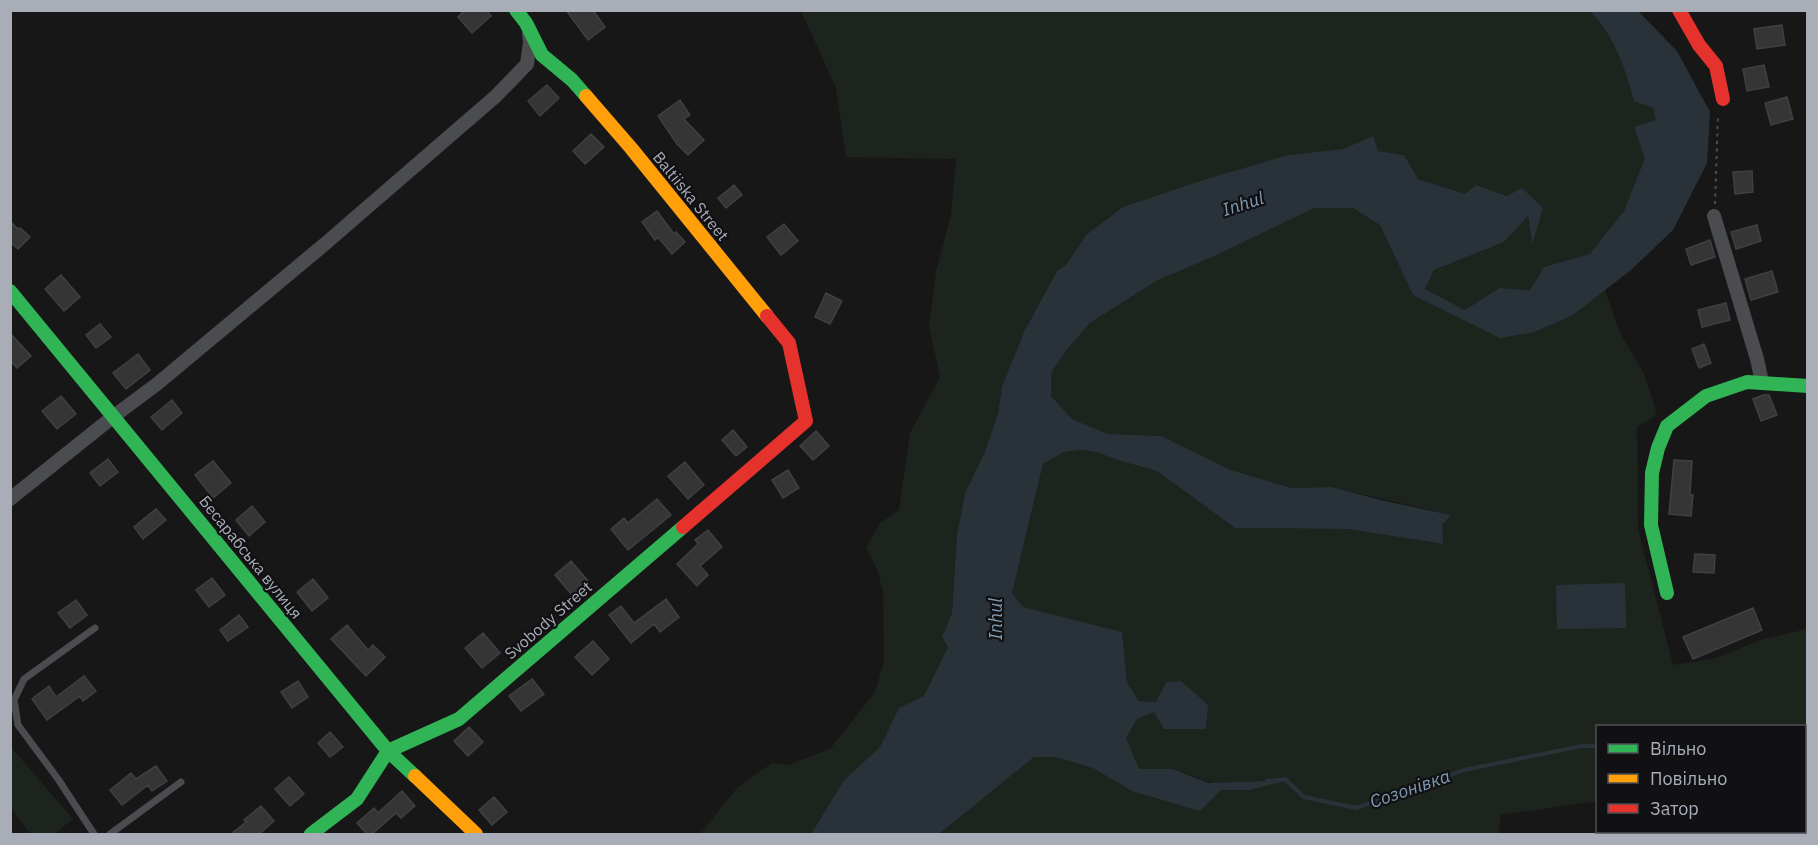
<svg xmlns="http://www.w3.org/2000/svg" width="1818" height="845" viewBox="0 0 1818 845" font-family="'IBM Plex Sans',sans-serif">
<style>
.green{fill:#1d241e}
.water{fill:#2a3239}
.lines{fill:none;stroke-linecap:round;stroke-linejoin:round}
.stream{stroke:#2a3239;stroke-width:4}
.building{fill:#353536;stroke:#3f4043;stroke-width:1.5}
.path{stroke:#4d4e52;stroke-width:2;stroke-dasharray:3 4.5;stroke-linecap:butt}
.lane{stroke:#4b4c50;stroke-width:7}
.street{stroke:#4b4c50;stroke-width:14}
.fast{stroke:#30b455;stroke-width:14}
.slow{stroke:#ff9f0a;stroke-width:14}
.jam{stroke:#e5322d;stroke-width:14}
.labels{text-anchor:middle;stroke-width:4.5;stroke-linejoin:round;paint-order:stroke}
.street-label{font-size:16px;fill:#a8adb8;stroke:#111113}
.water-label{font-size:18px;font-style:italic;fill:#7f9bb3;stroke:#111113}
</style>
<rect width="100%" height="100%" fill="#171717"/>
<path class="green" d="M1589 10C1614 33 1625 69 1634 100L1653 108 1656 120 1645 158 1624 211 1590 255 1544 267 1530 290 1499 288 1465 310 1424 288 1434 270 1504 242 1528 216 1531 243 1543 208 1476 185 1465 194 1418 179 1404 155 1378 151 1373 137 1343 149 1288 155 1203 180 1123 207 1086 235 1066 265 1057 271 1024 332 1002 386 998 414 984 454 965 493 957 536 952 613 942 637 948 647 924 697 899 708 880 747 844 780 811 834H700L737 788 772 763 788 765 830 749 875 692 884 661 883 592 877 569 866 548 880 523 899 510 910 433 940 377 929 327 936 271 951 215 956 159 846 157 836 88 801 11Z
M1314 208H1353L1380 225 1413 295 1535 332 1573 315 1605 290 1619 331 1644 374 1657 414 1637 428 1638 529 1673 665 1716 658 1760 640 1807 629V834H1762V832H1804V726H1598L1597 801 1500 815 1499 834H939L1034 757H1055L1093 768 1132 791 1250 790 1285 780 1213 783 1172 769 1139 770 1126 738 1137 719 1154 712 1166 682 1156 702 1139 701 1127 682 1122 632 1023 607 1012 593 1043 464 1064 452 1081 450 1096 452 1121 461 1157 471 1235 528 1348 529 1442 544V525L1451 515 1332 487 1291 488 1231 470 1161 436 1108 434 1072 419 1051 396V373L1066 351 1090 323 1158 280 1217 255Z
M10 746 73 819 54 834H31L11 809Z"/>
<path class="water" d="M1589 11H1638L1677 51 1710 112 1707 163 1673 230 1631 270 1573 315 1535 332 1500 338 1413 295 1380 225 1353 208H1314L1217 255 1158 280 1090 323 1066 351 1051 373V396L1072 419 1108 434 1161 436 1231 470 1291 488 1332 487 1385 501 1451 515 1442 525 1443 544 1348 529 1235 528 1157 471 1121 461 1096 452 1081 450 1064 452 1043 464 1012 593 1023 607 1122 632 1127 682 1139 701 1156 702 1166 682 1181 681 1208 705 1206 729H1164L1154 712 1137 719 1126 738 1139 769H1172L1209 783 1289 780 1250 790H1221L1200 811 1132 791 1093 768 1055 757H1034L939 834H811L844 780 880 747 899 708 924 696 948 647 942 637 952 613 957 535 965 493 984 454 998 414 1002 386 1024 332 1057 271 1066 265 1086 235 1123 207 1203 180 1288 155 1343 149 1373 136 1378 151 1404 155 1418 179 1465 194 1476 185 1507 196 1522 188 1543 208 1532 245 1528 216 1504 242 1434 270 1425 289 1465 310 1499 288 1530 290 1544 267 1590 254 1624 211 1645 158 1634 127 1656 120 1653 108 1634 101C1625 69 1614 33 1589 11Z
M1625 583 1626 628 1557 629 1556 585Z"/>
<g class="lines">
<path class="stream" d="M1804 759H1808
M1267 781 1285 779 1304 797 1356 808 1464 770 1582 746H1598"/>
</g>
<path class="building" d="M465 10H486L491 16 472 33 458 17Z
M566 10H593L605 27 588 40Z
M1782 25 1785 45 1757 49 1754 29Z
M1764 65 1769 87 1747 91 1743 69Z
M547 85 559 98 540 116 528 101Z
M1787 97 1793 119 1771 125 1765 103Z
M680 100 690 115 684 119 704 140 688 155 677 144 658 116Z
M591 134 604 147 585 164 573 151Z
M1752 171 1753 192 1735 194 1733 172Z
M734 185 742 195 726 208 718 198Z
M657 211 674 234 676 232 685 242 672 254 658 237 655 240 642 222Z
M10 221 18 229 20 228 30 237 18 249 10 242Z
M784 224 798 241 781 255 767 237Z
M1757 225 1761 241 1736 249 1731 232Z
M1710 240 1715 257 1691 265 1686 249Z
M1772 271 1778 292 1751 300 1745 279Z
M61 275 80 297 64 311 45 289Z
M826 293 842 301 830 324 815 317Z
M1726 303 1730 320 1702 327 1698 310Z
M100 324 111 337 96 348 86 335Z
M10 333 31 356 17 368 10 360Z
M1704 344 1711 363 1699 368 1692 349Z
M138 354 150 370 126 389 113 373Z
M1763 395H1769L1777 415 1761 421 1753 399Z
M61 396 76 414 57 429 42 411Z
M172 400 182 413 162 430 151 417Z
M733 430 747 447 736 456 722 440Z
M816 431 829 446 813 460 800 446Z
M108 459 118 472 100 486 90 473Z
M1674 460 1692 461 1690 495H1693L1691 516 1669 514Z
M213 461 231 483 213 498 195 475Z
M685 462 704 485 688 499 668 476Z
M788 470 799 488 783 498 772 480Z
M657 499 671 515 628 550 611 529 624 518 628 523Z
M252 506 265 522 249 536 236 520Z
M156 509 166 520 143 539 134 527Z
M708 530 722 547 700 566 708 575 697 586 677 564 698 544 695 540Z
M1695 554 1715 555 1714 573 1693 572Z
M571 561 588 581 572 595 555 575Z
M212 578 225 595 209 607 196 590Z
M313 579 328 598 312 611 297 592Z
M666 599 679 617 660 632 654 624 631 643 609 615 621 606 634 623Z
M76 600 87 615 70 628 58 613Z
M1753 608 1762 630 1693 659 1683 637Z
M239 615 248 627 228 641 220 630Z
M347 625 368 650 373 645 385 657 366 676 331 639Z
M483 633 500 653 482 668 465 648Z
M593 641 609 659 592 675 575 657Z
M84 676 96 691 83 701 80 696 47 720 32 699 49 686 56 697Z
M532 679 544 694 521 711 509 696Z
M298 681 308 697 292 708 281 692Z
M469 727 483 742 468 756 454 741Z
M330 732 343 747 330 757 318 743Z
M156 766 167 781 152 791 148 785 122 805 110 790 131 773 136 779Z
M289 777 304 794 290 806 275 789Z
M402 791 415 806 401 818 396 813 372 834H367L357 823 374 808 378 813Z
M494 797 507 812 492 825 479 810Z
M261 806 274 821 259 834H231L246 822 244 820Z"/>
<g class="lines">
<path class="path" d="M1715 204 1718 114"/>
<path class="lane" d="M94 834 58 779 18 725 14 700 24 679 95 628
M110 834 181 782"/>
<path class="street" d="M1714 216 1757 359 1762 382
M10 499 114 416 157 384 326 243 496 96 527 64 530 42 529 34"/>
<path class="fast" d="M516 10 526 23 542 55 572 80 586 96
M10 291 388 751 415 776
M1667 593 1651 525 1652 473 1658 448 1667 426 1706 396 1747 382 1808 386
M311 834 357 799 388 751 459 719 683 527"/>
<path class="slow" d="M586 96 631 148 767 316
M415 776 476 834"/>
<path class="jam" d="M1679 10 1699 45 1716 66 1723 99
M683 527 806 421 789 343 767 316"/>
</g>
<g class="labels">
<g class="street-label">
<text transform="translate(691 196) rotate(51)" y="6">Baltiiska Street</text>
<text transform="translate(251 557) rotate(51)" y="6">Бесарабська вулиця</text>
<text transform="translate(548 620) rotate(-41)" y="6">Svobody Street</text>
</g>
<g class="water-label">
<text transform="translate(1243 204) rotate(-18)" y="6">Inhul</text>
<text transform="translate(996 619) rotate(-90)" y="6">Inhul</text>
<text transform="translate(1410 789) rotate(-19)" y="6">Созонівка</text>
</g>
</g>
<rect width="1818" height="845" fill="none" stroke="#a8adb8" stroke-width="24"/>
<rect x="1596" y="725" width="210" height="108" fill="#111113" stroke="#4d4f55" stroke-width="1.5"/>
<rect x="1608" y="744" width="30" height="9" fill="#30b455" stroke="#4d4f55" stroke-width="1.5"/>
<text x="1650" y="755" font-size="18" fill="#a8adb8">Вільно</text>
<rect x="1608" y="774" width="30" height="9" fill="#ff9f0a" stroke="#4d4f55" stroke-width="1.5"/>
<text x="1650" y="785" font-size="18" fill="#a8adb8">Повільно</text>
<rect x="1608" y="804" width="30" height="9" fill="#e5322d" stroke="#4d4f55" stroke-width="1.5"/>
<text x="1650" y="815" font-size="18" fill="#a8adb8">Затор</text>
</svg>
